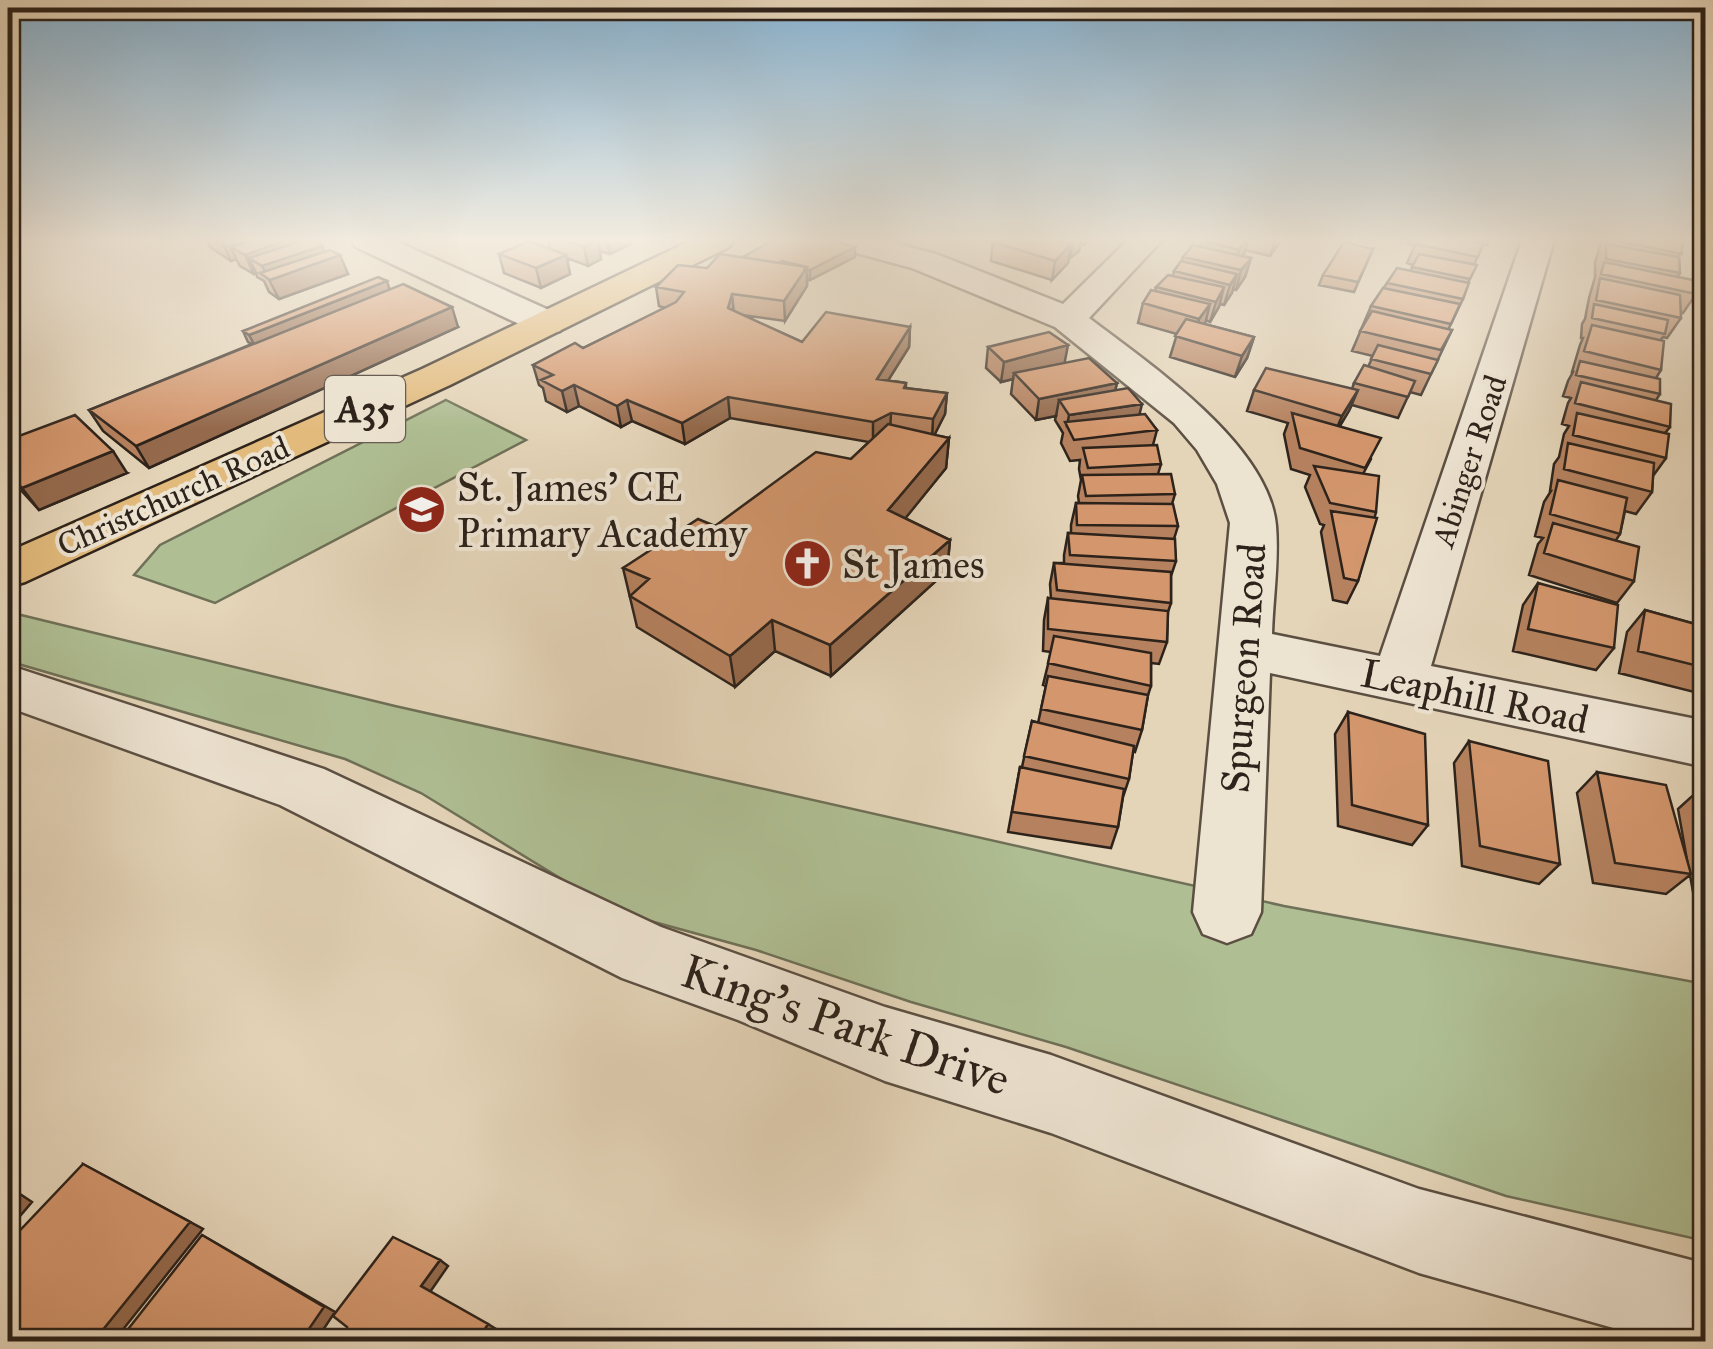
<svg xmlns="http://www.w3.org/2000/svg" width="1713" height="1349" viewBox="0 0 1713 1349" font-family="'IM FELL Great Primer',serif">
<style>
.green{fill:#afbe93;stroke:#6e7057;stroke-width:2.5}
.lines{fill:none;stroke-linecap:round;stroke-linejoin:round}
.minor-casing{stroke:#5b4f42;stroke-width:5}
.primary-casing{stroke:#2d231b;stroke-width:5}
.minor{fill:#ede3d1;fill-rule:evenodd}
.primary{fill:#e2ba7c;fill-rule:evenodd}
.rail{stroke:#2d231b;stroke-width:5;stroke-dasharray:11 11;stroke-linecap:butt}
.wall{fill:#b5815e;stroke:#2d231b;stroke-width:2.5}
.shaded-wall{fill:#94694c;stroke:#2d231b;stroke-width:2.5}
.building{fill:#d3966d;stroke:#2d231b;stroke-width:2.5}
.labels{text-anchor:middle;stroke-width:8;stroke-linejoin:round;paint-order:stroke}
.far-street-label{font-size:32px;fill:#2d231b;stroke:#ede3d1}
.shield{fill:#ede3d1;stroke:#675d52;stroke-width:2.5}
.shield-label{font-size:38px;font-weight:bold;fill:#2d231b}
.poi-label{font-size:40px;fill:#2d231b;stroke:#ede3d1;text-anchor:start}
.street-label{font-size:40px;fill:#2d231b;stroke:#ede3d1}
.near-street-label{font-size:48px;fill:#2d231b;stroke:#ede3d1}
</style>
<rect width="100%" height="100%" fill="#e4d4b8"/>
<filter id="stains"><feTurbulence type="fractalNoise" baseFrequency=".002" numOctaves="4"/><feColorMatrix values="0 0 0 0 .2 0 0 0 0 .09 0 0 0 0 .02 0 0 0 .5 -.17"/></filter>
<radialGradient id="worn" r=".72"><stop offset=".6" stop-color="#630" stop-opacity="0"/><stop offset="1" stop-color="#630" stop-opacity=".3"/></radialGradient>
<path class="green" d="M446 400 526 440 215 603 134 575 160 545Z
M17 614 395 706 1284 906 1705 984V1241L1506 1196 1066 1047 911 1002 756 950 614 911 421 793 345 759 8 661V619Z"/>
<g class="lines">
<defs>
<path id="minor" d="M351 240H393L560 315 565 323 560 331 547 334 534 331 356 247Z
M829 240H882L936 254 1063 304 1128 240H1162L1089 318C1149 364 1269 444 1276 526 1279 561 1273 599 1272 634L1380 656 1522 240H1554L1431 666 1706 721V767L1270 673 1261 912 1251 934 1227 943 1203 934 1193 912 1230 523 1217 484 1197 450 1174 423 1055 327 912 268 834 247Z
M8 665 324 769 661 927 885 1007 1051 1055 1419 1189 1706 1264V1342H1663L1419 1273 1051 1133 885 1081 738 1020 622 978 280 805 8 707Z"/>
<path id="primary" d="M692 240H734L729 247 450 385 25 582 8 587V552L422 369Z"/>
</defs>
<use href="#minor" class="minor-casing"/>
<use href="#primary" class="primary-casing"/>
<use href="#minor" class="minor"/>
<use href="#primary" class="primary"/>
<path class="rail" d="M8 245 27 240"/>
</g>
<path class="wall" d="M207 240H287L325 252 348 274 279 299 269 292 264 281 257 277 256 273 254 274 240 266 236 259 231 261 210 247Z
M548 240H630L631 244 610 254 600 251 601 259 588 266 567 258 570 274 541 288 504 273 499 254 550 249Z
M995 240H1089L1084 245 1080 244 1079 251 1069 258 1068 263 1052 280 991 261 993 242Z
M1201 240H1281L1270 256 1245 250 1243 256 1251 258 1245 277 1236 290 1233 289 1224 305 1220 304 1210 322 1206 320 1204 324 1254 337 1247 358 1235 377 1170 357 1177 334 1138 323 1143 303 1155 291 1156 287 1173 276 1174 271 1182 261 1183 257 1200 247Z
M1410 240H1490L1487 245 1483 244 1474 265 1463 299 1448 330H1452L1421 395 1410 392 1398 418 1352 405 1340 426 1371 459 1363 474 1376 512 1358 581 1347 603 1333 600 1321 532 1324 525 1320 524 1305 487 1310 475 1291 469 1284 434 1288 423 1247 411 1254 390 1352 389 1354 383 1368 367 1373 356 1352 351 1371 306 1387 283 1411 271 1413 265 1407 263 1415 245 1408 244Z
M1602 240H1685L1679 257 1680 273 1677 277 1696 294 1683 313H1680L1681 318 1667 338 1663 337 1660 341 1661 370 1656 378 1660 394 1656 400 1670 427 1665 433 1666 458 1653 476 1652 492 1636 514 1625 511 1620 534 1616 540 1634 581 1617 603 1529 575 1538 544 1543 538 1535 536 1544 502 1551 491H1550L1554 464 1559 457 1564 434 1569 426 1562 424 1568 403 1571 398 1563 396 1568 381 1573 372H1572L1580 345 1583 338H1581L1582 324 1585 319 1589 298 1595 277V262Z
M1373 249 1354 292 1319 285 1323 275Z
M743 257H855L810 280 807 279V286L785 321 742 315 802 342 910 327 909 347 888 380 906 383V388L947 393 945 414 934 435 949 438 946 468 905 518 950 540 947 571 831 676 775 651 735 687 637 627 623 568 715 526 851 459 869 442 730 418 685 444 632 421 621 427 579 406 567 412 546 401 543 388 539 385 533 365 583 348 665 308 659 306 656 287Z
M390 289 458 327 149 468 103 431 89 410 252 344 248 342 243 331Z
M988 347 1065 363 1117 383 1115 390 1157 430 1153 445 1161 464 1158 474 1175 494 1172 504 1178 526 1174 539 1176 561 1171 576V603L1168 612 1167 642 1159 664 1151 663V686L1148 695 1142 730 1135 752 1133 751 1129 779 1123 797 1118 827 1111 848 1008 832 1020 767H1022L1032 721 1038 723 1046 686 1043 685 1051 652 1043 651 1044 620 1048 598 1051 599 1050 584 1054 563H1064V555L1068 533H1071V525L1076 503H1079L1078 496 1081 480 1079 469 1080 460 1070 461 1061 443 1063 433 1055 420 1056 416 1036 420 1011 394 1013 379 1001 382 986 368Z
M8 440 127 473 39 510 8 476Z
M1538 583 1614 648 1596 670 1513 651 1523 605Z
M1645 610 1706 627V695L1619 673 1627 632Z
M1348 712 1428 825 1412 845 1338 826 1335 734Z
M1469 741 1560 864 1539 884 1462 866 1454 763Z
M1597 772 1687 860 1678 809 1701 788 1706 789V895L1693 892 1690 875 1666 894 1593 883 1577 793Z"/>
<path class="shaded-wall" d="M228 240H303L322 246 328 259 340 255 348 274 279 299 262 266 249 258 256 273 254 274 245 255 231 247 236 259 231 261 222 242Z
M598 240 601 259 588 266 584 247Z
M607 240H630L631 244 610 254Z
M1073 240H1081L1079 251 1070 258Z
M1246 240H1248L1244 254 1234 268 1239 250Z
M1275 240H1281L1270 256Z
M1071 244 1068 263 1052 280 1055 261Z
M855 247V257L810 280V270Z
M566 255 570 274 541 288 536 268Z
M1251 258 1245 277 1236 290 1241 270Z
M807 267V286L785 321 784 301Z
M1237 274 1232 293 1224 305 1230 285Z
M387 281 390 291 255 346 249 335Z
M1224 287 1219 307 1210 322 1216 302Z
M732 294 734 314 728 308Z
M1210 304 1205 324 1194 339 1199 319Z
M452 307 458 327 149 468 136 446Z
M910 327 909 347 876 400 877 379Z
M1254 337 1247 358 1235 377 1242 356Z
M1068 345 1064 366 1014 373 1013 379 1001 382 1004 362Z
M1117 383 1112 404 1059 400 1056 416 1036 420 1039 399Z
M574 385 579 406 567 412 562 391Z
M1358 390 1349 411 1333 437 1342 416Z
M947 393 945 414 932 440 933 419Z
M728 397 730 418 685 444 682 423Z
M627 400 632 421 621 427 617 406Z
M1142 404 1137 425 1067 426 1069 415Z
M891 413 890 434 873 443V422Z
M949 438 946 468 887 541 888 510Z
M113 451 127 473 39 510 22 488Z
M950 540 947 571 831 676 830 645Z
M772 620 775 651 735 687 730 656Z
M83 1164 203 1229 113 1342H93Z
M8 1186 32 1202 8 1230Z
M202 1235 335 1312 315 1342H300Z
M440 1260 448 1266 430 1292 421 1286Z
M488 1324 496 1329 488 1342H477Z"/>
<path class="building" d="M252 240H287L245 255 231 247Z
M304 240H313L322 246 262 266 249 258Z
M565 240H598L584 247Z
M773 240H833L855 247 810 270 805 269 807 267 782 261 779 263 743 257Z
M995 240H1056L1071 244 1055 261 993 242Z
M1201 240H1246L1239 250Z
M1418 240H1469L1483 243 1478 257 1415 244Z
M1612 240H1682V254Z
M529 241 566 255 536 268 499 254Z
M1344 242 1373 249 1358 282 1323 275Z
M1606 244 1679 257 1680 273 1606 259Z
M1193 245 1251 258 1241 270 1183 257Z
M330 250 340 255 270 280 260 273Z
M720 254 807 267 784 301 732 294 728 308 802 342 826 312 910 327 877 379 906 383 904 388 947 393 933 419 891 413 873 422 728 397 682 423 627 400 617 406 574 385 562 391 541 380 553 375 533 365 575 343 583 348 676 302 684 292 656 287 678 265 707 268Z
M1419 254 1477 265 1470 279 1412 267Z
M1181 261 1237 274 1230 285 1174 271Z
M1604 262 1698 281 1696 294 1601 274Z
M1397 268 1469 283 1463 299 1387 283Z
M1168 275 1224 287 1216 302 1156 287Z
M378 277 387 281 249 335 243 331Z
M1600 278 1680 295 1681 318 1596 300Z
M403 284 452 307 136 446 89 410Z
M1383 288 1460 304 1451 324 1371 306Z
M1151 290 1210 304 1199 319 1143 303Z
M1594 304 1668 320 1665 334 1592 318Z
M1372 311 1452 330 1441 350 1360 331Z
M1186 319 1254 337 1242 356 1175 336Z
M1592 325 1664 341 1661 370 1584 351Z
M1049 332 1068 345 1004 362 988 347Z
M1378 345 1438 360 1431 374 1371 359Z
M1089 358 1117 383 1039 399 1014 373Z
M1580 361 1660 379V394L1576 375Z
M1364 365 1415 381 1408 397 1354 383Z
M1266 368 1358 390 1342 416 1254 390Z
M1581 382 1671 404 1670 427 1575 403Z
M1128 388 1142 404 1069 415 1059 400Z
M1292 413 1381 438 1365 468 1300 448Z
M1577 413 1669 434 1666 458 1573 435Z
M1145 414 1157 430 1074 440 1065 422Z
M75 415 113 451 22 488 8 472V440Z
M888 424 949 438 888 510 950 540 830 645 772 620 730 656 630 596 649 579 623 568 698 519 715 526 816 452 851 459Z
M1568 443 1654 463 1652 492 1564 469Z
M1157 445 1161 464 1088 468 1083 448Z
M1314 466 1379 476 1376 512 1330 503Z
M1171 474 1175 494 1086 496 1082 475Z
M1558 480 1627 498 1620 534 1550 514Z
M1076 503 1173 504 1178 526 1077 525Z
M1331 511 1377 518 1358 581 1344 578Z
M1553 523 1639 547 1634 581 1544 553Z
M1068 533 1175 539 1176 561 1070 555Z
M1054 563 1171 572V603L1057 590Z
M1538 583 1618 605 1614 648 1528 629Z
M1048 598 1168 611 1167 642 1048 629Z
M1645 610 1706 627V668L1638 651Z
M1054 636 1151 653V686L1048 663Z
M1048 676 1148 695 1142 730 1041 709Z
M1348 712 1425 734 1428 825 1352 805Z
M1032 721 1134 746 1129 779 1024 756Z
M1469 741 1548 761 1560 864 1480 846Z
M1020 767 1124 789 1118 827 1012 812Z
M1597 772 1666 785 1691 874 1615 863Z
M1701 788 1706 789V812Z
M83 1164 190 1222 93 1342H8V1243Z
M8 1189 16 1195 8 1205Z
M202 1235 324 1307 300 1342H118Z
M393 1237 440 1260 421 1286 488 1324 477 1342H337L347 1327 333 1316Z"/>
<linearGradient id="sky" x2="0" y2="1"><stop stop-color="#88b5d5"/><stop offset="0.56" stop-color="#f3ecdf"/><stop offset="1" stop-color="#f3ecdf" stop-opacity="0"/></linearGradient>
<rect width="1713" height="429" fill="url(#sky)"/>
<defs>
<symbol id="school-disc" viewBox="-11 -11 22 22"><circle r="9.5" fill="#8f2418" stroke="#ede3d1"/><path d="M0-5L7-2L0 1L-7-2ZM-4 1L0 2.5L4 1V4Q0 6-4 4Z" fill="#fff"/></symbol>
<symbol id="church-disc" viewBox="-11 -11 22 22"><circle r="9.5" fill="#8f2418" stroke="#ede3d1"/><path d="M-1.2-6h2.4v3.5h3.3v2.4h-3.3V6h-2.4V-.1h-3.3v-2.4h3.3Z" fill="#fff"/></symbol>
</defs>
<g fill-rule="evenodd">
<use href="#school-disc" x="394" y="482" width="55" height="55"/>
<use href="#church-disc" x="780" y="536" width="55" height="55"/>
</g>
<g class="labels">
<g class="far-street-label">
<text transform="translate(1469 461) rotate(-72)" y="11">Abinger Road</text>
<text transform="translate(173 496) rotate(-24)" y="11">Christchurch Road</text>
</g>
<rect class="shield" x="325" y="376" width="80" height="66" rx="8"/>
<g class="shield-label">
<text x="365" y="422">A35</text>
</g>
<g class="poi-label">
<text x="457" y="501">St. James' CE<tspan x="457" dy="46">Primary Academy</tspan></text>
<text x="842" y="578">St James</text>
</g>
<g class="street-label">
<text transform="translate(1243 668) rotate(-86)" y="14">Spurgeon Road</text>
<text transform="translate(1475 696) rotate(12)" y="14">Leaphill Road</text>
</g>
<g class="near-street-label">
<text transform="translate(846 1024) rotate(19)" y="17">King's Park Drive</text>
</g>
</g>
<rect width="1713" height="1349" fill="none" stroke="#e4d4b8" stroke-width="40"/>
<rect x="10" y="10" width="1693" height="1329" fill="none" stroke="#2d231b" stroke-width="5"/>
<rect x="20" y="20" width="1673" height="1309" fill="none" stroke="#2d231b" stroke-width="2.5"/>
<rect width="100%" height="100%" filter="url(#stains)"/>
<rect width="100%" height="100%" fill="url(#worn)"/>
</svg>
